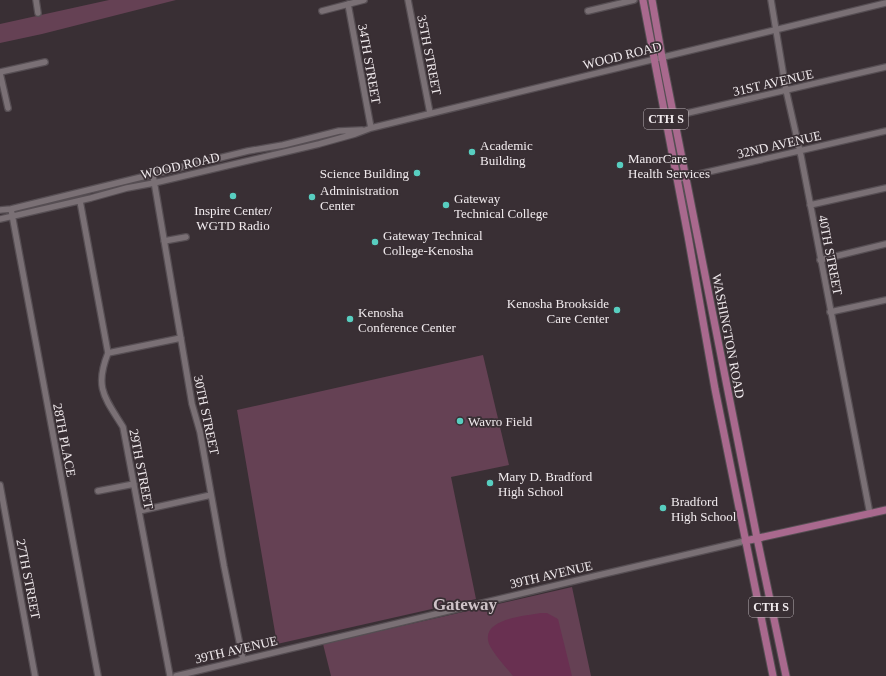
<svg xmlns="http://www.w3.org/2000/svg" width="886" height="676" viewBox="0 0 886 676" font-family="'Times New Roman',serif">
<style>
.green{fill:#654154}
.water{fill:#693051}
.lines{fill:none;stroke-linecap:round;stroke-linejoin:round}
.minor-casing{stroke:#564e53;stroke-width:8}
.major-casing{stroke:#564e53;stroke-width:9}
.minor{stroke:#7a7075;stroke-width:5.5}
.major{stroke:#a9698e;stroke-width:7}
.poi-dot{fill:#58cec0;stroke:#392f34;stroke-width:1.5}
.labels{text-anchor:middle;stroke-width:3.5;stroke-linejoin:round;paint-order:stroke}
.shield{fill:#392f34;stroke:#bab3b6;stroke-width:1}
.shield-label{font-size:12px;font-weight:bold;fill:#f1ebee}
.street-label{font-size:13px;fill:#f1ebee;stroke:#392f34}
.poi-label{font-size:13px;fill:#f1ebee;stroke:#392f34;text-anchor:start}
.district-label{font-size:17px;font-weight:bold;fill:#cfc3c8;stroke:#392f34}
</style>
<rect width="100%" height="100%" fill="#392f34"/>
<path class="green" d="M109 0H176L42 34 0 43V24Z
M483 355 509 465 451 477 476 599 277 644 237 410Z
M572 587 591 676H331L323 644Z"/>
<path class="water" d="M541 613H547L558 619 572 676H513C506 667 496 657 490 646 477 619 525 616 541 613Z"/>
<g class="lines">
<defs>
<path id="minor" d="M36 0 38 13
M408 0 430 113
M771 0 786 90 801 156 870 514
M348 4 371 128
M322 11 364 0
M588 11 634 0
M0 72 45 62
M0 73 8 108
M666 118 886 67
M153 175 192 404 200 432 224 566 243 660
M678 180 686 177 886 131
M80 201 108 353C94 388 105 398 123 427L170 676
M810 205 886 188
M11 209 98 676
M0 210 11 209 248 151 283 145 339 131 362 130
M0 219 91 198 127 188 154 183 319 144 355 134 371 128 886 3
M164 241 186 237
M820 260 886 244
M830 312 886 300
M108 353 181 338
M0 485 35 676
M98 491 134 484
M139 511 211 495
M176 676 595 576 745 541"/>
<path id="major" d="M643 0 688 236 715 389 773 676
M652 0 662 57 757 538 786 676
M745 541 886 510"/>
</defs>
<use href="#minor" class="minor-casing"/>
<use href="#major" class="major-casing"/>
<use href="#minor" class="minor"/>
<use href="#major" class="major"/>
</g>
<g class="poi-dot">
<circle cx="472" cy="152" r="4"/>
<circle cx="620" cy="165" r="4"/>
<circle cx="417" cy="173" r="4"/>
<circle cx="233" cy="196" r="4"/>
<circle cx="312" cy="197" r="4"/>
<circle cx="446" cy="205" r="4"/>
<circle cx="375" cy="242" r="4"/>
<circle cx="617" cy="310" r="4"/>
<circle cx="350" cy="319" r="4"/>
<circle cx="460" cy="421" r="4"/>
<circle cx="490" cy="483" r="4"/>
<circle cx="663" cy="508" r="4"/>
</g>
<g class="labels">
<g class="shield">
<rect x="644" y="109" width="44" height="20" rx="3"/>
<rect x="749" y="597" width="44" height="20" rx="3"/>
</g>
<g class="shield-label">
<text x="666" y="123">CTH S</text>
<text x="771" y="611">CTH S</text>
</g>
<g class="street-label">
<text transform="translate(430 55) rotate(79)" y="5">35TH STREET</text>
<text transform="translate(622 55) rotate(-14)" y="5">WOOD ROAD</text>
<text transform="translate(370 64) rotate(80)" y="5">34TH STREET</text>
<text transform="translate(773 82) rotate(-13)" y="5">31ST AVENUE</text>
<text transform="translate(779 144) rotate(-13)" y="5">32ND AVENUE</text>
<text transform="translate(180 165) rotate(-13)" y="5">WOOD ROAD</text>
<text transform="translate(831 255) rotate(79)" y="5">40TH STREET</text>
<text transform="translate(729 336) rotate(79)" y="5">WASHINGTON ROAD</text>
<text transform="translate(207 415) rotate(78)" y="5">30TH STREET</text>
<text transform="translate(65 440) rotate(79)" y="5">28TH PLACE</text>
<text transform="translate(142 469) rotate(79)" y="5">29TH STREET</text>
<text transform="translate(551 574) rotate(-13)" y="5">39TH AVENUE</text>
<text transform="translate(29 579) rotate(79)" y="5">27TH STREET</text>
<text transform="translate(236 649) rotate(-13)" y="5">39TH AVENUE</text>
</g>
<g class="poi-label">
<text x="480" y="150">Academic<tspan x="480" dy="15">Building</tspan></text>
<text x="628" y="163">ManorCare<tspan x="628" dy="15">Health Services</tspan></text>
<text x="409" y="178" text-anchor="end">Science Building</text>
<text x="320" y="195">Administration<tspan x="320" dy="15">Center</tspan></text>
<text x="454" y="203">Gateway<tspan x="454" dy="15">Technical College</tspan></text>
<text x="233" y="215" text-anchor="middle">Inspire Center/<tspan x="233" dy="15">WGTD Radio</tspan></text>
<text x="383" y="240">Gateway Technical<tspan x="383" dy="15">College-Kenosha</tspan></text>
<text x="609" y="308" text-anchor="end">Kenosha Brookside<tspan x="609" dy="15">Care Center</tspan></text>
<text x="358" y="317">Kenosha<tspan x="358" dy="15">Conference Center</tspan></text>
<text x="468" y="426">Wavro Field</text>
<text x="498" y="481">Mary D. Bradford<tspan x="498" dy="15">High School</tspan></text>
<text x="671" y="506">Bradford<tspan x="671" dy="15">High School</tspan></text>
</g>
<g class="district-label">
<text x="465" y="610">Gateway</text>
</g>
</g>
</svg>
